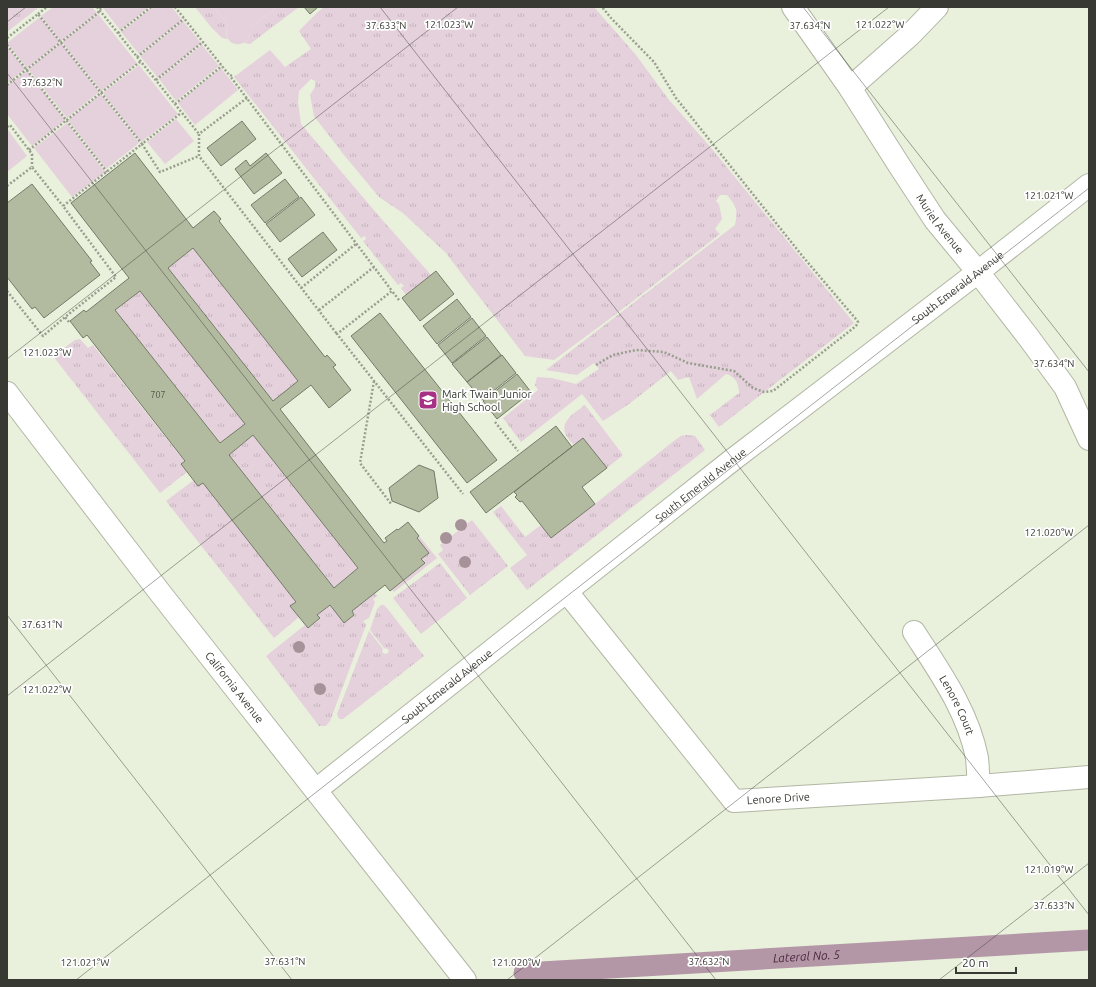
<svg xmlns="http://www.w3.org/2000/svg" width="1096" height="987" viewBox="0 0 1096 987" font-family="Ubuntu,sans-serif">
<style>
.grass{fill:url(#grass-tufts)}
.green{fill:#e5d1dc}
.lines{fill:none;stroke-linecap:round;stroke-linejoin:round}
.canal{stroke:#b397a7;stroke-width:21}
.building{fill:#b2bb9f;stroke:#747a68;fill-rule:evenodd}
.street-casing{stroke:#b1b7a4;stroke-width:24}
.secondary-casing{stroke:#b1b7a4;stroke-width:24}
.path{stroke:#999e8f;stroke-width:2.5;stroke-dasharray:2 2;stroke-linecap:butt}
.street{stroke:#fff;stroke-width:22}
.secondary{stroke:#fff;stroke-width:22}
.tree{fill:#a69298}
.ticks{fill:none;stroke:#373932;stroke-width:1;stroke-opacity:0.45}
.labels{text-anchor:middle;stroke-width:3.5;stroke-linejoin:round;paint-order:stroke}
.number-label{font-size:9px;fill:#565a4d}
.street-label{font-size:11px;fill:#373932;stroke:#fff}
.poi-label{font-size:11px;fill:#373932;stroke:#fff;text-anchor:start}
.water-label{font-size:12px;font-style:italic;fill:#4b243e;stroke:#fff}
.ticks-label{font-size:10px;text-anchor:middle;fill:#373932;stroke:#fff;stroke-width:3.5;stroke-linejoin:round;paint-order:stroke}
</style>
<defs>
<pattern id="grass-tufts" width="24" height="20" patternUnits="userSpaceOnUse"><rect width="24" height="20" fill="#e5d1dc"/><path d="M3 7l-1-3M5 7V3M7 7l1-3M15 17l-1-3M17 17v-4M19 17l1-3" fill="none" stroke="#c5b4bd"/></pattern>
</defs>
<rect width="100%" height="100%" fill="#e9f0dc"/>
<path class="grass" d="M7 7H39L7 32Z
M195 7H214L228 25C226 30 225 35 228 39L222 38 211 27Z
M277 7H299L250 44 244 43C249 39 250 35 250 28Z
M324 7H594L636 55 669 100 712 149 854 323 719 427 710 415 739 393C739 384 736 377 726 374L697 399 689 377 678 380 671 371 629 404 603 421 582 394 521 442 503 418 538 390 535 385 537 377 552 378 576 384 599 369 594 363 577 375 546 370 735 225C738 210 737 207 727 195H720L716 201 719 204 722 219 715 229 720 234 612 317 554 360 525 356 467 281 446 253 403 213 379 197 344 155 314 116 310 95 315 87V81L311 79 299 91 298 102 301 124 378 215 431 275 406 295 401 288 404 286 401 283 398 285 363 241 366 239 365 236 361 238 234 77 270 50 285 67 311 49 299 31C307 23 315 14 324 7Z
M193 248 298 381 273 401 168 268Z
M140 291 245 424 220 443 115 310Z
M80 339 88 348 93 345 184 461 181 464 187 472 160 493 53 356 75 340Z
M585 405 623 455 607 468 583 438 574 445C571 442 568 439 566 435 559 421 576 412 585 405Z
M253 435 358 568 334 588 229 455Z
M686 435 695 436 705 450 527 590 510 568 527 555 493 512 501 506 525 537 541 525 551 538 595 504 675 440 681 436Z
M194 480 198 486 203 483 296 602 291 606 299 617 274 638 166 501Z
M472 520 508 566 470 595 438 554 443 550 440 545Z
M419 536 437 558 394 592 392 590 425 563 421 559 428 553 417 538Z
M440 563 467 598 421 634 393 598Z
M375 593 377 596 373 599 375 602 369 618 363 621 366 625 330 721 326 726H319L266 656 305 625 308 628 320 619 317 615 330 605 344 623 354 615 352 611Z
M381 605H384L387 608 424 656 343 719H339L337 714 369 631 383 649 382 651 383 653 386 654 389 652 388 649 384 648 370 630 377 609Z"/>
<path class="green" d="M53 7H92L97 13 61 41 41 16Z
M104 7H149L120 30 103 8Z
M153 7H172L182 20 139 54 121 32Z
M214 7H277L250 28C252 52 219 48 228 25Z
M98 14 137 63 101 91 62 42Z
M40 17 60 42 27 68 7 43Z
M183 21 201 43 158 78 140 56Z
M61 43 99 92 67 118 28 69Z
M202 45 219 66 176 101 159 79Z
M7 47 25 69 7 83Z
M139 65 178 114 141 142 103 93Z
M221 68 238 90 195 125 178 103Z
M27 71 65 120 32 146 7 114V86Z
M101 94 139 143 106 169 68 120Z
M176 119 194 141 165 164 147 142Z
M67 123 105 172 72 197 34 148Z
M8 130 27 156 7 172V131Z"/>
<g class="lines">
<path class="canal" id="s1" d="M524 973 1089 940"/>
</g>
<path class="building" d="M304 7H318L310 14Z
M242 121 256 139 221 166 207 148Z
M135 153 193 228 214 211 221 219 219 221 325 357 327 355 336 365 333 367 351 390 329 408 311 385 280 409 384 543 387 541 385 538 397 529 398 530 408 522 419 536 417 538 429 553 421 559 425 563 390 591 385 585 352 611 354 615 344 623 330 605 317 615 320 618 308 628 290 606 296 602 203 483 198 486 181 464 185 461 87 335 83 338 70 321 84 310 86 312 129 278 71 203ZM193 248 298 381 273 401 168 268ZM140 291 245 424 220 443 115 310ZM253 435 358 568 334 588 229 455Z
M266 153 282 173 254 194 235 169 246 160 250 166Z
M285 179 299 197 265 223 251 205Z
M32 184 92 261 90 262 100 275 44 318 35 307 32 309 7 277V203Z
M301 197 315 215 280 242 266 224Z
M323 232 337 250 302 277 288 259Z
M436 271 454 294 420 321 402 298Z
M457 299 471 317 437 344 423 326Z
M380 313 497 460 467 483 351 336Z
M472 318 486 336 452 363 438 345Z
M487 337 501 355 467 382 452 364Z
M502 355 516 373 482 400 467 382Z
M517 374 531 392 497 419 483 401Z
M556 426 572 447 486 513 470 492Z
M583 438 607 468 582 487 595 504 551 538 522 501 520 502 515 497 517 495 514 492Z
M419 465 434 471 438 498 419 512 392 501 389 488Z"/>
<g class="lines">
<defs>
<g id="street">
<path id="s2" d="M793 7 850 88 899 165 935 220 978 272 1029 338 1065 387 1089 439"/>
<path d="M850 88 910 35 937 7"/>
<path id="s3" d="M567 592 734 801 979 786 1089 777"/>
<path id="s4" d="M914 632C939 671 968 711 977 758 978 767 978 777 979 786"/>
</g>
<g id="secondary">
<path id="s5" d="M7 393 161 594 465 980"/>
<path id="s6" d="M316 790 731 461 978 272 1089 185"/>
</g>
</defs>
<use href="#street" class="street-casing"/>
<use href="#secondary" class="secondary-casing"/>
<path class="path" d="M97 7 199 134
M175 7 230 76
M38 14 47 7
M118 33 151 7
M7 38 38 14 142 144 181 113
M7 45 107 172
M137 57 184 19
M232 75 230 76 392 291
M156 80 203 42
M7 85 98 13 99 10 103 7
M247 98 199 134V156L337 334
M175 104 222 66
M7 127 10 125 32 154V167
M29 150 141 61
M7 186 32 167 63 206
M301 288 356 244
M7 291 43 336 65 317
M399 300 392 291 337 334 463 494
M319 310 374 267
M69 322 65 317 116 277 63 206 142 144 160 172 199 156
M596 365 613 355 636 350 664 352 688 363 734 371 753 388 764 392 773 391 856 326 858 322 855 318 804 258 676 98 654 62 611 18 602 7
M374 381 360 463 392 505
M495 422 518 451"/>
<use href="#street" class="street"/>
<use href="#secondary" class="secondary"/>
</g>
<g class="tree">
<circle cx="461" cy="525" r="6"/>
<circle cx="446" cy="538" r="6"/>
<circle cx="465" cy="562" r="6"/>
<circle cx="299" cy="647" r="6"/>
<circle cx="320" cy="689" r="6"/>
</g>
<path class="ticks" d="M380 7 1089 915M803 7 1089 372M7 22 26 7M7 73 716 980M7 359 458 7M7 615 292 980M7 696 889 7M76 980 1089 188M507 980 1089 525M939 980 1089 863"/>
<defs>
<symbol id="school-square" viewBox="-11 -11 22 22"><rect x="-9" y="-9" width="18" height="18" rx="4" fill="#a83085" stroke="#fff"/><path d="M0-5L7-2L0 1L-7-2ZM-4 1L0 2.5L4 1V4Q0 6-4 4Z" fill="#fff"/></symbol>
</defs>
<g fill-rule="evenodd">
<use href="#school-square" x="417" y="389" width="22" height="22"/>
</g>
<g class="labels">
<g class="number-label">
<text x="158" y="398">707</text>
</g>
<g class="street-label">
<text dy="4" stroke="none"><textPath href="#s2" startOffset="262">Muriel Avenue</textPath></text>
<text dy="4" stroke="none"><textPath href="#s6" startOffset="815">South Emerald Avenue</textPath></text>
<text dy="4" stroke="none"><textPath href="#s6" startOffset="491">South Emerald Avenue</textPath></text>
<text dy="4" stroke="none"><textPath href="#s6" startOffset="167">South Emerald Avenue</textPath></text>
<text dy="4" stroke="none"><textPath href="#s5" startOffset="372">California Avenue</textPath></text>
<text dy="4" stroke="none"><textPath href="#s4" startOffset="85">Lenore Court</textPath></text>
<text dy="4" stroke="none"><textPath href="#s3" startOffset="312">Lenore Drive</textPath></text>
</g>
<g class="poi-label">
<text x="442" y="398">Mark Twain Junior<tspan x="442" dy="13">High School</tspan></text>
</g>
<g class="water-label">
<text dy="4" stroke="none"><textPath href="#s1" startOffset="283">Lateral No. 5</textPath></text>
</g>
</g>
<g class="ticks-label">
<text x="449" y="28">121.023°W</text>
<text x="880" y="28">121.022°W</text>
<text x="386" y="29">37.633°N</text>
<text x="810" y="29">37.634°N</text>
<text x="42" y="86">37.632°N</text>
<text x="1049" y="199">121.021°W</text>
<text x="47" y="356">121.023°W</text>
<text x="1054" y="367">37.634°N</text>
<text x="1049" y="536">121.020°W</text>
<text x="42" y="628">37.631°N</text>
<text x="47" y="693">121.022°W</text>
<text x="1049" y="873">121.019°W</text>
<text x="1054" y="909">37.633°N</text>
<text x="285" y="965">37.631°N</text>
<text x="709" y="965">37.632°N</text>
<text x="85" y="966">121.021°W</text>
<text x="516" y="966">121.020°W</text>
</g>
<rect width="1096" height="987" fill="none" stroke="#373932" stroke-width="16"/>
<path d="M956 967v6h60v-6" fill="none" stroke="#373932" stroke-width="2"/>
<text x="962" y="967" font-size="12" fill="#373932" stroke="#ffffff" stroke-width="3" paint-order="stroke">20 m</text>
</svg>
